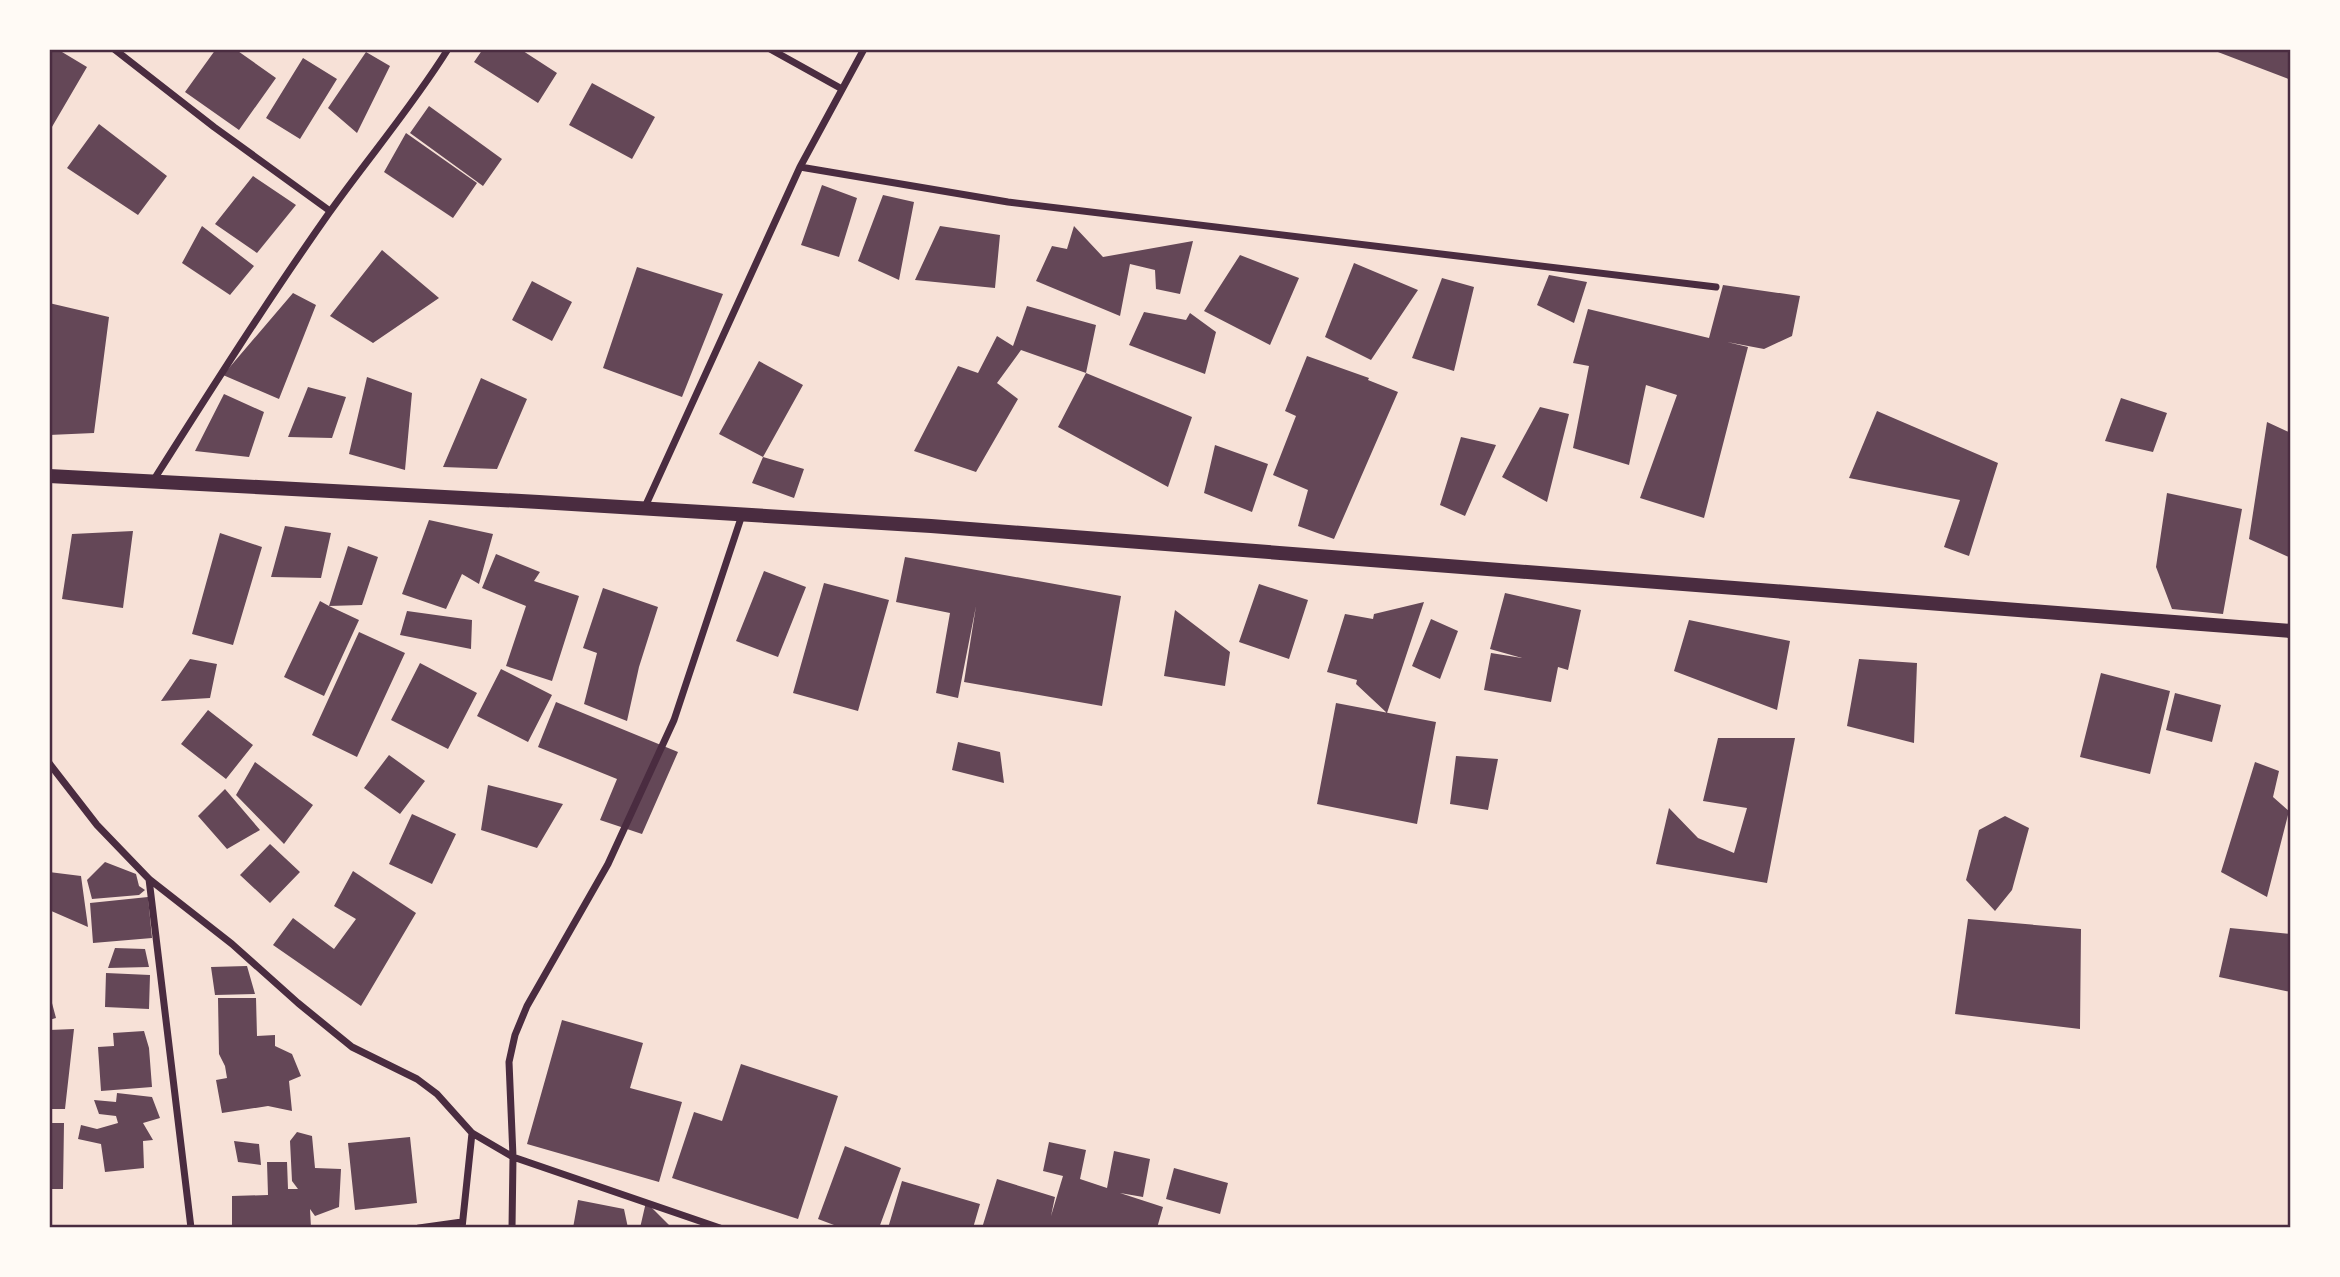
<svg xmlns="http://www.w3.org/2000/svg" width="2340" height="1277" viewBox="0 0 2340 1277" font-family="'Times New Roman',serif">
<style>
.building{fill:#644757}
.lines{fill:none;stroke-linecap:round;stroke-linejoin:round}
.minor{stroke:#4a2c40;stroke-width:7}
.secondary{stroke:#4a2c40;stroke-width:14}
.neatline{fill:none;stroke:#4a2c40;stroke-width:2.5}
</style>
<rect width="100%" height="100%" fill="#f7e1d7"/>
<path class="building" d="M51 49H57L87 67 49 132V53Z
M216 49H235L276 78 239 130 185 92Z
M483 49H520L557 73 538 103 474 62Z
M2210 49H2291V80Z
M366 52 390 66 357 133 328 108Z
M303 58 337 79 300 139 266 118Z
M592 83 655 117 632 159 569 125Z
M429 106 502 159 483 186 410 133Z
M99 124 167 176 138 215 67 168Z
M406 133 477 183 453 218 384 172Z
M253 176 296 205 257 253 215 224Z
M822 185 857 198 839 257 801 245Z
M883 195 914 202 899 280 858 261Z
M202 226 254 266 230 295 182 263Z
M940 226 1000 235 995 288 915 280Z
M1074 226 1103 257 1193 241 1180 294 1156 289 1155 270 1130 264 1120 316 1036 281 1052 246 1067 249Z
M382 250 439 298 373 343 330 316Z
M1240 255 1299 278 1270 345 1204 311Z
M1354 263 1418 290 1371 360 1325 337Z
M637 267 723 294 682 397 603 368Z
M1549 275 1587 282 1574 323 1537 305Z
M1442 278 1474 287 1454 371 1412 358Z
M532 281 572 302 552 341 512 320Z
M1723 285 1800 296 1792 336 1764 349 1727 342 1748 347 1704 518 1640 498 1677 395 1646 385 1629 465 1573 448 1589 366 1573 363 1588 309 1709 338Z
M293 293 316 305 279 399 223 375Z
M49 303 109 317 94 433 49 435Z
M1027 306 1096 325 1086 373 1021 350 997 383 1018 399 976 472 914 451 958 366 978 373 997 336 1013 346Z
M1144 312 1186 320 1190 313 1216 332 1205 374 1129 345Z
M1307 356 1369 378 1368 380 1398 392 1334 539 1298 526 1308 490 1273 475 1296 416 1285 411Z
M759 361 803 385 763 457 719 434Z
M1086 373 1192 417 1168 487 1058 427Z
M367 377 412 393 405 470 349 454Z
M481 378 527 399 497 469 443 467Z
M308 387 346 397 332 438 288 437Z
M224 394 264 412 249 457 195 451Z
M2121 398 2167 413 2153 452 2105 441Z
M1540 407 1569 414 1547 502 1502 477Z
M1877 411 1998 463 1969 556 1944 547 1960 500 1849 478Z
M2267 422 2291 433V558L2249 539Z
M1461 437 1496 445 1465 516 1440 505Z
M1215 445 1268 464 1252 512 1204 493Z
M763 457 804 469 794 498 752 483Z
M2167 493 2242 509 2223 614 2172 609 2156 567Z
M429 520 493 534 479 584 462 574 446 609 402 594Z
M285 526 331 533 321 578 271 577Z
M133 531 123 608 62 599 72 534Z
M220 533 262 547 233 645 192 634Z
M348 546 378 557 362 605 329 606 359 620 324 696 284 677 320 601 329 606Z
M496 554 540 572 534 581 579 596 552 681 506 666 526 606 482 588Z
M905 557 1121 596 1102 706 964 682 976 606 958 698 936 693 950 613 896 602Z
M764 571 806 587 778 657 736 641Z
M824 583 889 600 858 711 793 693Z
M1259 584 1308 600 1289 659 1239 642Z
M603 588 658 607 639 667 627 721 584 704 597 653 583 648Z
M1505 593 1581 610 1568 670 1558 667 1551 702 1484 690 1491 653 1522 658 1490 649Z
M1424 602 1387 713 1356 684 1357 680 1327 672 1345 614 1373 619 1374 614Z
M1175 610 1230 652 1225 686 1164 676Z
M407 611 472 620 471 649 400 635Z
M1431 619 1458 631 1440 679 1412 666Z
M1689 620 1790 641 1777 710 1674 671Z
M359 632 405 653 357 757 312 735Z
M190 659 217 664 210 698 161 701Z
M1859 659 1917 663 1914 743 1847 726Z
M420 663 477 693 448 749 391 720Z
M501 669 552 695 528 742 477 716Z
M2101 673 2170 691 2150 774 2080 757Z
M2175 693 2221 705 2212 742 2166 730Z
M556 702 678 752 642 834 600 820 617 779 538 747Z
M1336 703 1436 722 1417 824 1317 804Z
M208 710 253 745 226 779 181 744Z
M1718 738H1795L1767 883 1656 864 1669 808 1698 838 1734 853 1747 808 1703 801Z
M958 742 1000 752 1004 783 952 770Z
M389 755 425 781 400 814 364 788Z
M1456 756 1498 759 1488 810 1450 804Z
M255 762 313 805 284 844 236 795Z
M2255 762 2279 771 2273 797 2289 811 2267 897 2221 872Z
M488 785 563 804 537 848 481 830Z
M225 789 260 830 227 849 198 816Z
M412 814 456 834 432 884 389 864Z
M2005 816 2029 828 2012 890 1995 911 1966 880 1979 830Z
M270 844 300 872 270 903 240 875Z
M105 862 136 874 139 886 145 890 139 895 92 899 87 880Z
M353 871 416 913 361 1006 273 945 293 918 334 949 356 919 334 906Z
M49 872 81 876 88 927 49 910Z
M148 897 152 938 93 943 90 903Z
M1968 919 2081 929 2080 1029 1955 1014Z
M2230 928 2291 934V992L2219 977Z
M115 948 145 949 149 967 108 968Z
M247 966 255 994 215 995 211 967Z
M106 973 150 975 149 1009 105 1007Z
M49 992 56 1018 49 1020Z
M218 998H256L257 1036 275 1035V1046L292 1054 301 1076 289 1081 292 1111 268 1106 222 1113 216 1080 227 1078 225 1066 219 1054Z
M562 1020 643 1043 630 1088 682 1102 659 1182 527 1144Z
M74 1029 65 1109H49V1030Z
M144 1031 149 1048 152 1087 101 1091 98 1047 114 1046 113 1033Z
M741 1064 838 1096 798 1219 672 1178 694 1112 722 1121Z
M117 1093 152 1097 160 1118 143 1123 153 1140 143 1141 144 1168 105 1172 101 1144 78 1139 81 1125 97 1129 118 1123 116 1116 99 1114 94 1100 116 1102Z
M49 1123H64L63 1189H49Z
M297 1132 312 1136 315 1168 341 1169 339 1207 315 1216 310 1209 311 1228H232V1196L268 1195 267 1162H287L288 1189H298L292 1181 290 1141Z
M410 1137 417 1203 355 1210 348 1143Z
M234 1141 259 1144 261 1165 238 1162Z
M1049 1142 1086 1150 1080 1179 1107 1188 1114 1151 1150 1159 1143 1197 1120 1193 1163 1207 1157 1228H982L997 1179 1055 1197 1051 1216 1063 1176 1043 1171Z
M845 1146 901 1168 879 1228H842L818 1219Z
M1174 1168 1228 1183 1220 1214 1166 1199Z
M902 1181 980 1204 973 1228H888Z
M578 1200 624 1209 628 1228H573Z
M646 1202 672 1228H640Z"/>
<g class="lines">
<path class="minor" d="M114 49 214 127 330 211
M770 49 842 89
M800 167 1008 202 1716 287
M153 481C210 391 267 301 329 213 368 158 412 107 448 49
M644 509 800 167 864 49
M49 763 97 825 149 879 232 944 298 1003 352 1047 417 1079 437 1094 472 1133 513 1157 720 1228
M149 879 191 1228
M419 1228 462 1222
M462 1228 472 1133
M512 1228 513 1157 509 1062 515 1035 527 1006 608 864 674 720 742 515"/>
<path class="secondary" d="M49 476 539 502 931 526 2291 631"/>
</g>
<rect width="2340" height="1277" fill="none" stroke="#fffaf5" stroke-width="102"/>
<rect x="51" y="51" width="2238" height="1175" class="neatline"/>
</svg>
